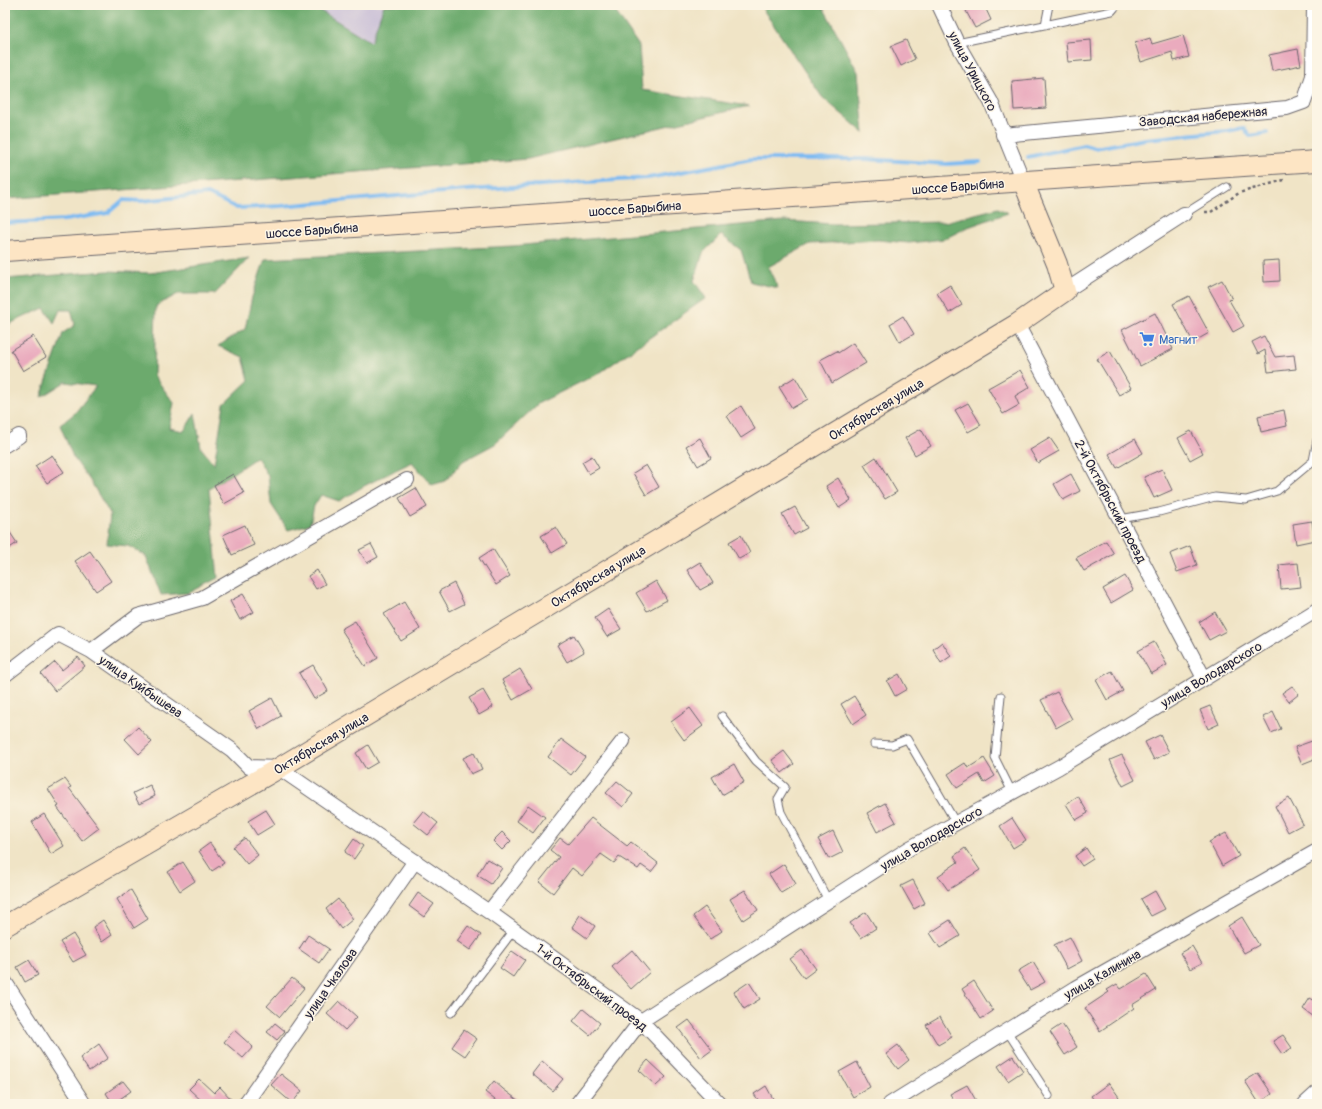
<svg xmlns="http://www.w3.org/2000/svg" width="1322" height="1109" viewBox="0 0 1322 1109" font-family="Pangolin,sans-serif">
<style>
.industrial{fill:#c9bfd7}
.forest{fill:#6caa6d;stroke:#476654}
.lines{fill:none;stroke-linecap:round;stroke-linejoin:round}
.stream{stroke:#7fbbf1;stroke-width:4}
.building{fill:#eaabbe}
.lane-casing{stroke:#6a666c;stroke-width:9}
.street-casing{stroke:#6a666c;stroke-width:16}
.secondary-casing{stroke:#6a666c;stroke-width:22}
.path{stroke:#6a666c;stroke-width:2.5;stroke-dasharray:3 3;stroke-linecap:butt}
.lane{stroke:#fff;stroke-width:7}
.street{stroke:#fff;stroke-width:14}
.secondary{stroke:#fde5c4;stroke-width:20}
.labels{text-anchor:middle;stroke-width:3;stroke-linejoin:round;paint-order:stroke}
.street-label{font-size:13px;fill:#22223b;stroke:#fcf5e5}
.shop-label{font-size:13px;fill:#366cbe;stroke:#fcf5e5;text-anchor:start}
</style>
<rect width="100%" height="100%" fill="#fcf5e5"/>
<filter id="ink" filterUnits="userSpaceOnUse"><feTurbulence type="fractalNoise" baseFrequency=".025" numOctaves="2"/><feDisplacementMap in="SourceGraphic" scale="8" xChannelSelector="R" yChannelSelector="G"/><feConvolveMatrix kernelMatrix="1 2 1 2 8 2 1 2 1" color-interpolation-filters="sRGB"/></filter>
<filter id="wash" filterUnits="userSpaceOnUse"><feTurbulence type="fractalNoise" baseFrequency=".012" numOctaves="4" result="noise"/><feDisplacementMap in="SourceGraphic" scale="16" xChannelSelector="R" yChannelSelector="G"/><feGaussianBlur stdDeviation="0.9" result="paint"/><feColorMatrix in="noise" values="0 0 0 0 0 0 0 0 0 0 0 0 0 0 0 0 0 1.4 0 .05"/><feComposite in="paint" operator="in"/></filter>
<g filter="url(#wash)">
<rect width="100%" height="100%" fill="#f0e4c6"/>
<path class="industrial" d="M311 5H384L371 42Z"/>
<path class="forest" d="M5 5H311L371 42 384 5H611L639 46 642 90 749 106 528 159 5 199Z
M760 5H822L858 72 864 133 822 97Z
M998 208 1008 213 968 227 944 239 909 243 878 240 810 244 768 267 778 288 751 282 741 250 721 235 703 253 694 281 706 298 601 372 539 403 495 444 463 461 445 481 432 485 412 462 364 486 339 501 321 495 314 506 310 524 288 530 271 504 268 476 257 457 209 489 218 578 189 593 161 595 146 556 128 546 107 544 110 514 91 482 73 457 60 425 75 413 96 386 65 382 41 397 63 333 75 325 71 310H60L54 323 44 308 5 326V279L108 271 150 273 249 258 215 294H178L156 306 154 376 174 403 169 428 184 431 195 413 201 448 214 464 224 404 249 380 243 357 218 346 245 329 252 297 265 259 513 246 784 221 833 224 945 222Z"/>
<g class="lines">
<path class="stream" d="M1028 157 1084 145 1095 148 1145 139 1227 131 1244 128 1250 136 1267 133
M5 223 65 220 108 213 123 200 142 201 208 194 237 208 281 206 467 190 648 178 752 159H866L946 164 980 162"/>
</g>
<g id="blocks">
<path class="building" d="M978 5H984L991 20 975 28 966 11Z
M1183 35 1189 57 1174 61 1172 52 1141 62 1135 43 1150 38 1152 44Z
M906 40 915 59 901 66 891 46Z
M1091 40 1092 60 1068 62 1066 42Z
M1298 49 1301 65 1272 71 1269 55Z
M1044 78 1046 108 1014 110 1012 81Z
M1279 260 1280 281 1264 282 1263 261Z
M1222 280 1232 299 1229 300 1244 326 1233 332 1208 287Z
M950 285 962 305 949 313 937 293Z
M1189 296 1209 333 1193 342 1173 304Z
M1155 313 1173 349 1140 366 1122 330Z
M903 316 914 334 900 342 890 324Z
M33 336 46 357 23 371 11 350Z
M1264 336 1275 357 1294 355 1296 369 1268 372 1265 350 1258 354 1252 342Z
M853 343 866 363 832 383 820 360 837 351 838 353Z
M1110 351 1131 388 1119 395 1097 359Z
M1020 370 1030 387 1015 396 1019 405 1003 414 988 388Z
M795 377 808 399 792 408 779 387Z
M968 403 981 425 968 432 955 410Z
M741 406 755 429 741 438 727 416Z
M1284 410 1287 426 1261 432 1258 416Z
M921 429 931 446 915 455 905 438Z
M1191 431 1203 453 1190 460 1178 438Z
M700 438 711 458 698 466 686 446Z
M1050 438 1059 451 1038 463 1030 450Z
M1135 439 1143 453 1117 468 1109 454Z
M52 455 64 472 47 483 35 466Z
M592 456 599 468 589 474 582 462Z
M876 457 897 492 885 499 864 465Z
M646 465 659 487 646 495 633 473Z
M1162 469 1172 490 1154 498 1144 477Z
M233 474 244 493 224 504 214 485Z
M1071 474 1080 491 1063 500 1054 484Z
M838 478 851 500 839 508 826 486Z
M416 488 427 507 410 517 399 498Z
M795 507 807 528 794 535 782 514Z
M1312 521 1315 540 1296 544 1293 524Z
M5 525 17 543 5 551Z
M245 525 254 545 232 555 223 535Z
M556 527 567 544 552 553 541 536Z
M741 535 750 553 739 559 729 542Z
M1106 541 1114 554 1084 571 1076 558Z
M371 544 378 557 367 563 359 550Z
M1190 546 1197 565 1177 572 1170 554Z
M493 549 510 576 496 585 479 558Z
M90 551 111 581 96 591 75 561Z
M700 562 713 583 700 590 687 570Z
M1298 563 1301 587 1281 589 1279 565Z
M317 570 325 584 316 589 308 576Z
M1125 576 1133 590 1111 603 1103 589Z
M656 581 667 600 647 611 636 593Z
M454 583 464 604 450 611 439 591Z
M243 594 254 612 240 620 230 601Z
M404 602 420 629 401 641 384 614Z
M608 609 621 629 607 637 595 618Z
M1215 612 1226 631 1209 640 1199 622Z
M355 621 378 658 365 666 341 629Z
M574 635 584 652 567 662 557 645Z
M942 642 951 656 941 663 933 649Z
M1154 642 1167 665 1151 674 1138 651Z
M78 657 85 666 55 691 41 674 55 662 62 670Z
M313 665 328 691 314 699 299 673Z
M520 669 532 689 513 700 502 680Z
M1112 671 1123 691 1107 700 1096 680Z
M899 674 907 689 895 696 887 681Z
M1292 686 1299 694 1289 702 1282 693Z
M483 690 493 707 479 715 469 698Z
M1057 692 1072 719 1056 728 1041 700Z
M854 696 866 715 853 724 841 704Z
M272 698 281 716 259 729 249 711Z
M1210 706 1219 724 1208 729 1200 710Z
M690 708 703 726 684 740 671 722Z
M1273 712 1281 729 1271 733 1263 717Z
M138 727 152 742 139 754 125 739Z
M1160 735 1169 752 1154 760 1145 742Z
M561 739 585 757 571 775 548 757Z
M1312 741 1317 753V758L1302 764 1295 747Z
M368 745 378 762 366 769 356 753Z
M784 751 794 764 782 773 772 760Z
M474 753 482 769 471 774 463 758Z
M1122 755 1135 780 1123 786 1110 760Z
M984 758 995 776 984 783 979 774 957 788 948 774 965 763 968 768Z
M734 764 744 782 722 795 712 777Z
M65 779 71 787 69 788 99 828 82 841 57 807 59 806 48 789Z
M617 781 633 794 623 807 606 793Z
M150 785 155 796 139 804 133 793Z
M1078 796 1088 813 1076 820 1066 804Z
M1289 798 1303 824 1288 832 1275 806Z
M885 803 896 822 877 832 867 813Z
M528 805 545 817 533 833 517 821Z
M266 810 275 824 257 835 248 821Z
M423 811 438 823 428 835 413 823Z
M44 814 64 846 51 854 32 822Z
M591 818 627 846 631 842 658 863 651 872 641 865 638 869 619 857 614 863 601 854 582 876 572 868 553 893 539 882 559 857 550 850 560 838 568 844Z
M1012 818 1026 840 1013 848 1000 826Z
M833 831 843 852 829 859 818 839Z
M502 832 511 841 502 850 493 841Z
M1226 833 1239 856 1222 866 1209 842Z
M245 838 258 855 247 864 233 847Z
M354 839 363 846 354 859 345 852Z
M210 843 224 863 212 871 199 851Z
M965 848 980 870 948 890 938 876 958 862 954 856Z
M1086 848 1093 859 1082 866 1075 856Z
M487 859 502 868 491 884 477 875Z
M183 862 195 881 180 891 168 872Z
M784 864 796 884 781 893 769 874Z
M913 880 925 903 914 909 901 886Z
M131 890 148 919 134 928 117 899Z
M745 890 758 910 743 920 730 899Z
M1155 891 1165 909 1151 916 1141 899Z
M418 893 434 904 424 917 409 906Z
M338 899 353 919 341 929 326 909Z
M705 907 722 931 710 939 693 916Z
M866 912 876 928 861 938 850 923Z
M580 915 595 926 587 938 572 927Z
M1242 917 1259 945 1244 953 1228 926Z
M103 920 112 935 102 942 93 927Z
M950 920 960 936 940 948 930 933Z
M468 926 481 935 470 950 457 941Z
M73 934 86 955 73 962 60 942Z
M308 935 329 949 319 963 299 949Z
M1070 937 1082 961 1067 969 1054 945Z
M1192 946 1202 963 1190 969 1180 953Z
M632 950 650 972 631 989 612 967Z
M802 950 816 969 804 978 790 959Z
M512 951 525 960 513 977 500 968Z
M29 960 38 975 25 982 17 967Z
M1033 962 1045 982 1030 990 1018 971Z
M1146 974 1156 990 1132 1005 1134 1008 1100 1031 1085 1008 1109 992 1107 990 1117 984 1121 989Z
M292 978 304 988 280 1017 267 1006Z
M974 981 993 1011 981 1019 962 989Z
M749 982 760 999 744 1009 734 992Z
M1310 998 1317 1002V1019L1303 1009Z
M339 1001 357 1017 345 1030 327 1014Z
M583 1009 600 1023 590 1035 573 1021Z
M940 1017 952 1037 938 1045 926 1025Z
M689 1020 712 1050 701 1058 678 1028Z
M275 1023 285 1031 277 1040 267 1032Z
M1062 1024 1077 1047 1065 1055 1050 1032Z
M234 1030 253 1047 243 1058 224 1042Z
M464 1030 477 1039 465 1056 452 1047Z
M1283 1035 1292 1048 1282 1054 1273 1041Z
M99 1044 108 1058 89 1071 80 1058Z
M898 1045 909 1060 898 1069 886 1054Z
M1013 1056 1023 1071 1008 1081 998 1066Z
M648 1060 666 1077 656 1086 639 1070Z
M542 1061 563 1079 553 1091 532 1074Z
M857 1062 870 1087 853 1097 839 1072Z
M1258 1073 1272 1094 1259 1103 1245 1081Z
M281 1074 302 1091 292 1103 271 1085Z
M199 1079 214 1093 220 1087 231 1099 226 1104H202L204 1103 189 1089Z
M123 1081 131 1091 113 1104 106 1093Z
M494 1081 503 1089 523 1104H500L485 1092Z
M1109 1083 1119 1097 1110 1104H1097L1091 1096Z
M967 1085 978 1104H956L950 1094Z
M766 1086 776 1104H761L754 1094Z"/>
</g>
</g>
<g filter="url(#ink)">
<use href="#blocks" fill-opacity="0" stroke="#6a666c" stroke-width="1"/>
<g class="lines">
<defs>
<path id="lane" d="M1045 25 1049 5
M957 43 1112 11 1117 5
M1184 214 1227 187
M1120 519 1159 512 1215 497 1246 500 1277 491 1313 461 1317 440
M1001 696 995 758 1012 792
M722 716 756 761 785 787 778 799 781 812 828 900
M874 744 892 745 907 739 956 823
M451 1013 514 930
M1007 1031 1049 1096"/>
<path id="street" d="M939 5 957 43 991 102 1023 181
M1003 135 1287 108 1304 102 1313 76 1314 5
M1065 291 1184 214
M1017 324 1204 678
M5 445 19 436
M91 651 138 616 202 598 407 480
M5 675 58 634 91 651 232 750 249 767 279 768 489 912 641 1021 720 1104
M489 912 623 741
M5 982 84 1104
M245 1104 415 861
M577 1104 641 1021 910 848 1059 767 1317 610
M890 1104 1076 988 1317 851
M1305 1104 1317 1093"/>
<path id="secondary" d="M5 251 1317 161
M5 926 279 768 1017 324 1065 291 1057 264 1023 181"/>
</defs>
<use href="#lane" class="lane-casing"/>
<use href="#street" class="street-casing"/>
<use href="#secondary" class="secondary-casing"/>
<path class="path" d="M1205 212H1211L1239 193 1284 180"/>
<use href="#lane" class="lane"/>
<use href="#street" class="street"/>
<use href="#secondary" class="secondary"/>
</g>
</g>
<defs>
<symbol id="supermarket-bare" viewBox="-9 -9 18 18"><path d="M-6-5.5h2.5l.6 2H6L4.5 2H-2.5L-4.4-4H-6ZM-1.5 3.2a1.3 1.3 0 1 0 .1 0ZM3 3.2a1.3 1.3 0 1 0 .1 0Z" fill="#3f7fe0" stroke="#fcf5e5" stroke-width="2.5" paint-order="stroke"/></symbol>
</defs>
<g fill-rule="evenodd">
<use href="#supermarket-bare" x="1136" y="328" width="22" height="22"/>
</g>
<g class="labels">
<g class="street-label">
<text transform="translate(973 71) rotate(62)" y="5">улица Урицкого</text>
<text transform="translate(1203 116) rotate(-5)" y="5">Заводская набережная</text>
<text transform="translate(958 186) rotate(-4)" y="5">шоссе Барыбина</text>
<text transform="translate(635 208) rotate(-4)" y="5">шоссе Барыбина</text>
<text transform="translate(312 230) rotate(-4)" y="5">шоссе Барыбина</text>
<text transform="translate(876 409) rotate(-31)" y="5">Октябрьская улица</text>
<text transform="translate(1111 501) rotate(62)" y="5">2-й Октябрьский проезд</text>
<text transform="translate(598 576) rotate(-31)" y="5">Октябрьская улица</text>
<text transform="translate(1211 674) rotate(-31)" y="5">улица Володарского</text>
<text transform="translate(141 686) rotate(35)" y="5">улица Куйбышева</text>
<text transform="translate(321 743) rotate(-31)" y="5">Октябрьская улица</text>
<text transform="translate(931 838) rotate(-30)" y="5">улица Володарского</text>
<text transform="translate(1102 974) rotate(-30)" y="5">улица Калинина</text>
<text transform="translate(330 983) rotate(-55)" y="5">улица Чкалова</text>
<text transform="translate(592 987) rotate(37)" y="5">1-й Октябрьский проезд</text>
</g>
<g class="shop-label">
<text x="1159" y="344">Магнит</text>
</g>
</g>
<rect width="1322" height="1109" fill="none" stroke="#fcf5e5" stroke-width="20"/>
</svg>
